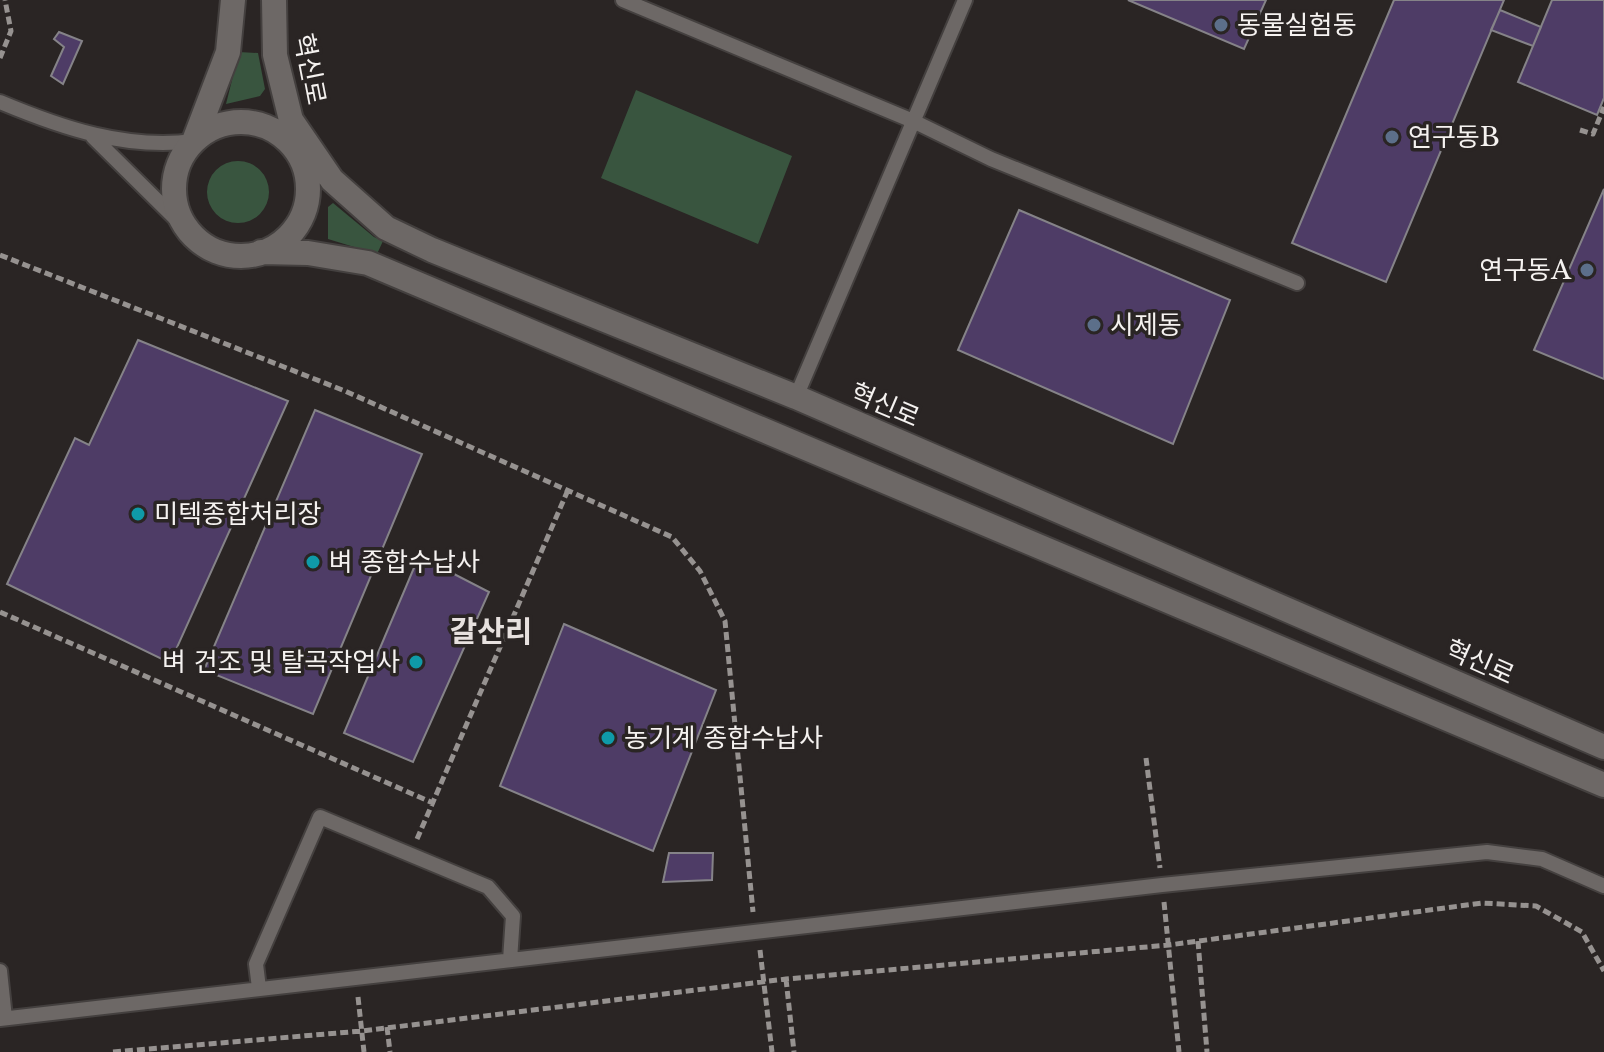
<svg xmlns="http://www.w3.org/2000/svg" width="1604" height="1052" viewBox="0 0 1604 1052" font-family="'Libre Baskerville','Noto Sans KR',serif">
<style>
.green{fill:#39553f}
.building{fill:#4e3c66;stroke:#858388;stroke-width:2}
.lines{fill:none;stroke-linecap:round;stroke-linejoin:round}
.service-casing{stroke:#44403f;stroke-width:18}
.secondary-casing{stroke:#44403f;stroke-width:28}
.path{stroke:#969290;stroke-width:5;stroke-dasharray:8 4;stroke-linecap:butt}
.service{stroke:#6d6866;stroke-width:14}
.secondary{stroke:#6d6866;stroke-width:24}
.service-dot{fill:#5c6f8a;stroke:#2a2524;stroke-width:3}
.culture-dot{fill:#0f9aa8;stroke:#2a2524;stroke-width:3}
.labels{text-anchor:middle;stroke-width:7;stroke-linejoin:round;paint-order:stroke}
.poi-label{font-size:26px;fill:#f5f2f0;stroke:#2a2524;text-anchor:start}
.street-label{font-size:26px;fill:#f5f2f0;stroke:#2a2524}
.quarter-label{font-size:30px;font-weight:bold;fill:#e7e1df;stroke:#2a2524}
</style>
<rect width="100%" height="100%" fill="#2a2524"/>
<path class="green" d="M239 52 258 53 265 89 260 96 226 104Z
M636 90 792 156 758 244 601 178Z
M207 192a31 31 0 1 1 62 0a31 31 0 1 1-62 0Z
M333 203 374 237 383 241 377 254 328 239V207Z"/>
<path class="building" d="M1128 0H1266L1244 49Z
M1394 0H1504L1386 282 1292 243Z
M1552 0H1604V98L1597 115 1518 82Z
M1500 10 1541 27 1533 46 1491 30Z
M59 32 82 41 63 84 51 76 64 47 54 39Z
M1604 189V379L1534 350Z
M1019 210 1230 300 1173 444 958 350Z
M138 340 288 401 170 663 7 584 75 438 89 445Z
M315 410 422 454 313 714 204 670Z
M419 556 489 592 413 762 344 733Z
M564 624 716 690 653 851 500 786Z
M669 853H713L712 880 663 882Z"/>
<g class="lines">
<defs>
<path id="service" d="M623 0 913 121 991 159 1297 283
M0 102C62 128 126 150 194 141
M93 137 186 229
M796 397 965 0
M0 971 5 1018
M259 988 256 964 320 817 488 887 513 916 510 960
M0 1019 1162 885 1487 852 1542 859 1604 886"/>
<path id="secondary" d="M274 0 275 55 291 120 332 180 386 228 432 250 796 397 1604 747
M174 189a67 67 0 1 1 134 0a67 67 0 1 1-134 0Z
M194 141 228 52 233 0
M261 252 308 253 368 263 1604 785"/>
</defs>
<use href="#service" class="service-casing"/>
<use href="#secondary" class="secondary-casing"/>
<path class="path" d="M0 58 11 31 5 0
M1580 130 1593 134 1604 107
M0 255 345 391 672 537 700 571 725 621 753 912
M0 612 433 803
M1146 758 1160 868
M417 839 568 490
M1164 902 1179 1052
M1198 941 1207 1052
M760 950 772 1052
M786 979 794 1052
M358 997 364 1052
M387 1027 390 1052
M113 1052 362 1031 786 979 1169 945 1482 903 1536 906 1582 932 1604 971"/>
<use href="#service" class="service"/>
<use href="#secondary" class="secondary"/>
</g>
<g class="service-dot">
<circle cx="1221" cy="25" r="8"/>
<circle cx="1392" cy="137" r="8"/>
<circle cx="1587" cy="270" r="8"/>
<circle cx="1094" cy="325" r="8"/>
</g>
<g class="culture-dot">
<circle cx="138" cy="514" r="8"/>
<circle cx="313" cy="562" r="8"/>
<circle cx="416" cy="662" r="8"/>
<circle cx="608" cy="738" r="8"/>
</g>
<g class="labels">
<g class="poi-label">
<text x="1237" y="34">동물실험동</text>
<text x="1408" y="146">연구동B</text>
<text x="1571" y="279" text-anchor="end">연구동A</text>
<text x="1110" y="334">시제동</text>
<text x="154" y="523">미텍종합처리장</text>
<text x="329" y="571">벼 종합수납사</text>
<text x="400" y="671" text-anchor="end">벼 건조 및 탈곡작업사</text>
<text x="624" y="747">농기계 종합수납사</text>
</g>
<g class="street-label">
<text transform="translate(310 69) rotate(79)" y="9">혁신로</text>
<text transform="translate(885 405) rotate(23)" y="9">혁신로</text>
<text transform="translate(1480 662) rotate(24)" y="9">혁신로</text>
</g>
<g class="quarter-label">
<text x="491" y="642">갈산리</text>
</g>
</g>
</svg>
